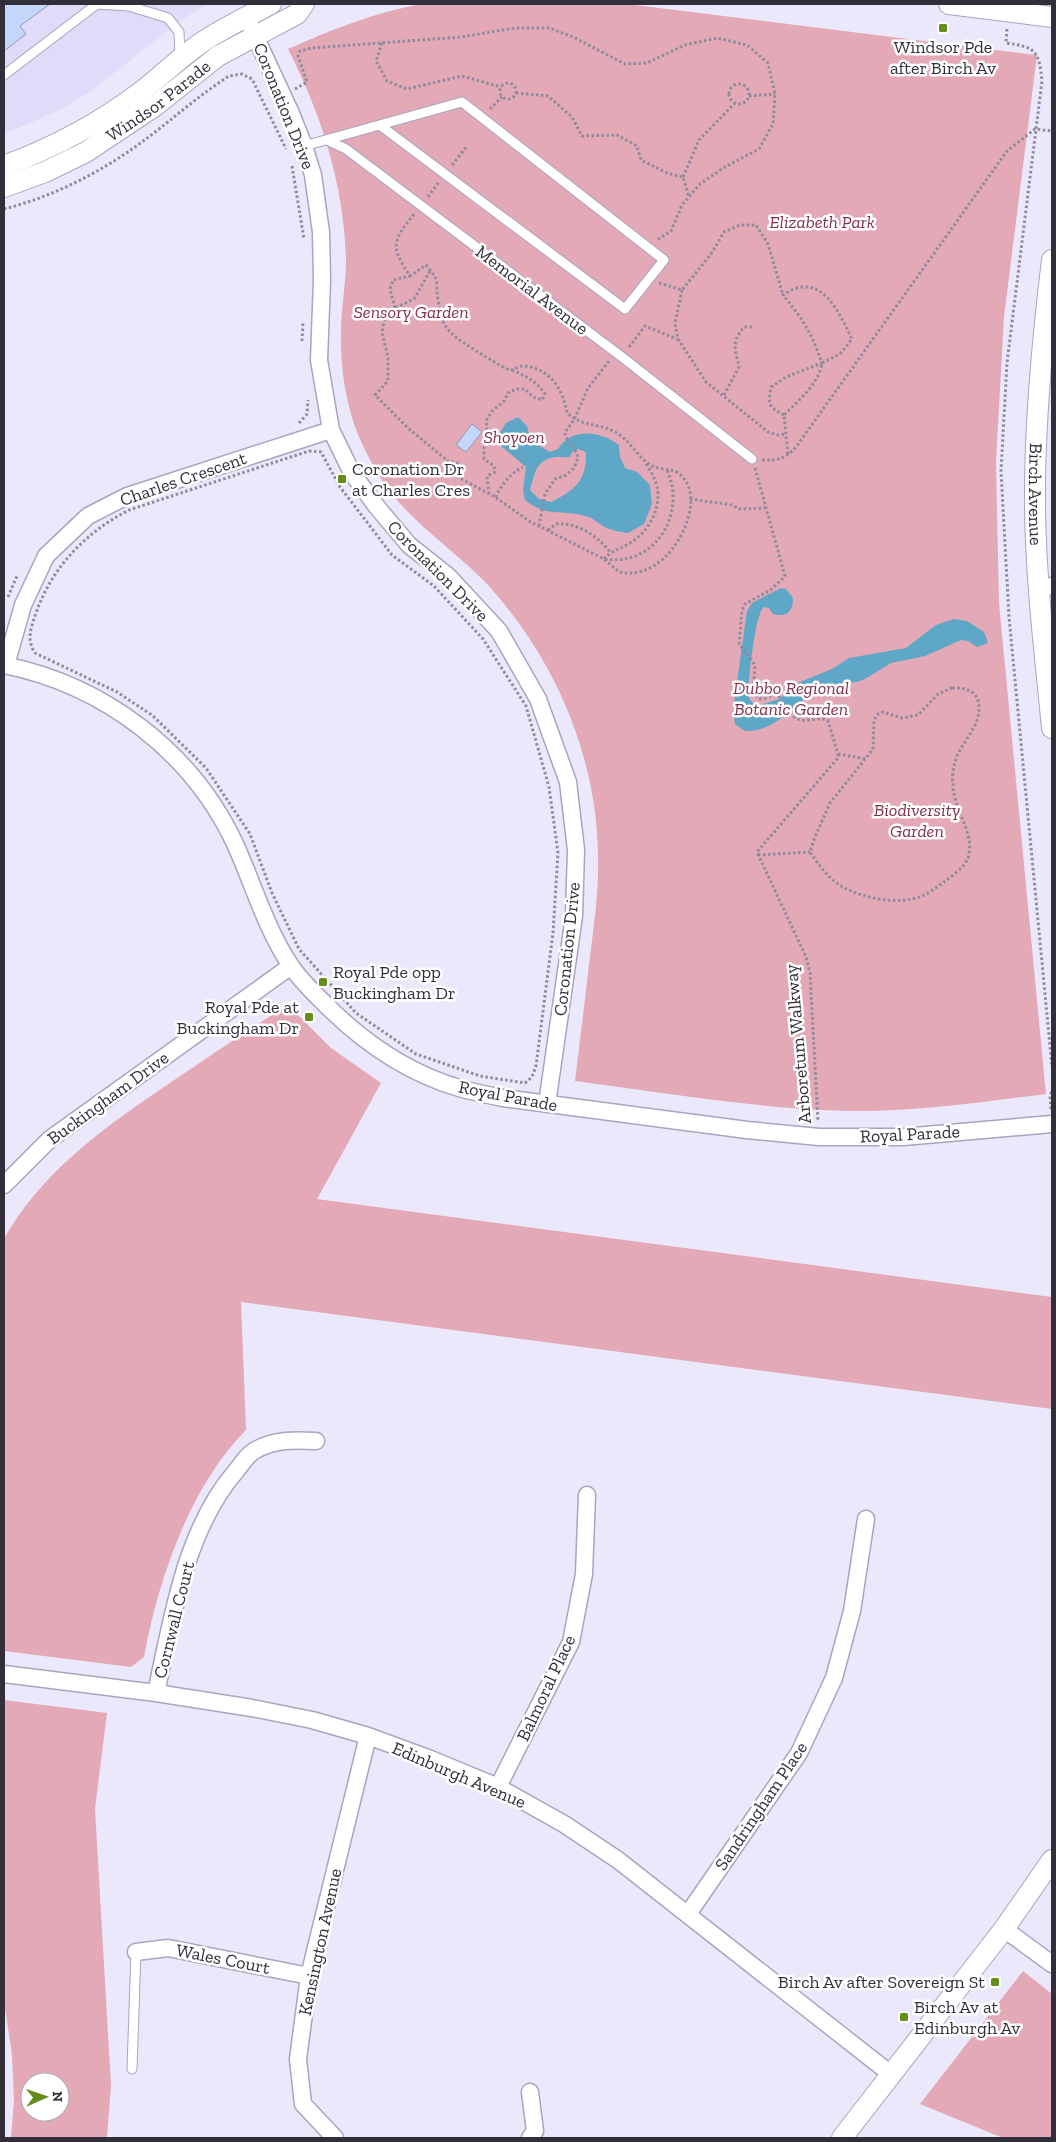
<svg xmlns="http://www.w3.org/2000/svg" width="1056" height="2142" viewBox="0 0 1056 2142" font-family="'Zilla Slab',serif">
<style>
.built{fill:#e1dbfa}
.green{fill:#e4a9b7;fill-rule:evenodd}
.water{fill:#5ea7c7;fill-rule:evenodd}
.building{fill:#c4d7fa;stroke:#8d9db8}
.lines{fill:none;stroke-linecap:round;stroke-linejoin:round}
.service-casing{stroke:#aaa3c1;stroke-width:11}
.minor-casing{stroke:#aaa3c1;stroke-width:19}
.tertiary-casing{stroke:#aaa3c1;stroke-width:22}
.path{stroke:#8f8b9b;stroke-width:3;stroke-dasharray:2.5 2.5;stroke-linecap:butt}
.service{stroke:#fff;stroke-width:9}
.minor{stroke:#fff;stroke-width:16}
.tertiary{stroke:#fff;stroke-width:20}
.poi-dot{fill:#648d1b;stroke:#fff;stroke-width:2}
.labels{text-anchor:middle;stroke-width:5;stroke-linejoin:round;paint-order:stroke}
.poi-label{font-size:18px;fill:#322f3b;stroke:#fff;text-anchor:start}
.street-label{font-size:18px;fill:#322f3b;stroke:#fff}
.park-label{font-size:18px;font-style:italic;fill:#822f4b;stroke:#fff}
</style>
<rect width="100%" height="100%" fill="#ece8fc"/>
<path class="built" d="M4 4H207L176 24 91 91 60 110 4 134Z"/>
<path class="green" d="M422 4H627L1037 55 1004 317 996 462 999 603 1046 1094C981 1102 916 1112 850 1111 758 1109 666 1093 575 1081 580 1040 585 999 590 957 594 924 599 890 598 856 597 756 555 659 488 585 463 559 434 538 409 513 385 490 367 458 355 427 345 397 340 365 341 333 341 308 346 284 346 260 344 185 322 116 288 49 331 30 375 12 422 4Z
M288 1005 331 1048 381 1083 317 1199 1052 1297V1409L241 1302 246 1430C190 1486 158 1580 144 1657L131 1667 4 1651V1239C40 1174 101 1130 161 1089 203 1060 245 1032 288 1005Z
M4 1700 107 1713 95 1809 111 2085 107 2138H11L14 2101 12 2054 4 2002ZM30 2082H60V2112H30Z
M1023 1971 1052 1994V2138H1003L920 2104Z"/>
<path class="water" d="M518 417 527 426 531 441 550 452 558 449C571 427 601 431 619 445L620 457 625 468 637 472 650 485 652 504 644 524 628 533C622 532 615 531 609 529 601 526 595 519 588 517 561 508 549 519 525 500L523 490 526 467 501 446 499 434 506 423ZM578 449 586 452C587 480 575 490 551 502L539 499 530 490C535 473 536 458 558 457 563 457 565 458 570 457L572 452Z
M781 588 786 589 793 598C793 611 787 618 773 614L769 608 764 607C755 613 749 678 748 693L750 700 757 706 779 699 800 682 832 669 849 658 906 648 936 625 954 619 967 621 984 632 988 643 977 647 968 641 961 640 925 656 891 663 865 679 857 682 833 684 816 690C795 706 772 733 745 731L735 724 733 710 747 611 752 603Z"/>
<path class="building" d="M4 4H50L20 26 26 34 4 51Z
M472 424 482 432 466 452 456 445Z"/>
<g class="lines">
<defs>
<path id="service" d="M4 75 97 4 129 6 168 18 179 32 180 58
M327 140 346 149 622 357 752 459
M304 146 462 102 664 260 625 309 381 126
M132 2069 136 1952"/>
<path id="minor" d="M250 25 290 111 304 146 313 175 321 232 322 280 319 360 331 430 352 473 377 507 409 545 448 576 499 631 538 699 568 782 576 850 574 916 547 1104
M1039 588 1052 586
M4 665C104 685 193 752 236 846 253 884 267 931 291 966 300 980 314 993 326 1005 363 1042 408 1073 459 1088 473 1092 488 1095 503 1098L747 1130 819 1137H903L1052 1124
M6 665 23 605 46 556 88 516 127 496 331 430
M4 1185 50 1139 291 966
M4 1674 156 1693 252 1708 312 1720 368 1736 428 1758 498 1787 564 1824 618 1860 892 2075
M156 1693C172 1619 185 1530 236 1471 241 1465 247 1455 254 1451 274 1439 294 1440 316 1441
M498 1787 571 1642 584 1574 587 1495
M688 1914 799 1753 834 1678 852 1611 866 1519
M1004 1929 1052 1964
M136 1952 168 1948 309 1976
M530 2092 535 2131 530 2138
M335 2138 303 2104 298 2059 309 1976 368 1736"/>
<g id="tertiary">
<path d="M949 4 1052 17"/>
<path d="M4 166C53 148 100 123 142 91 164 74 183 54 207 39 228 26 250 15 271 4"/>
<path id="s1" d="M4 187 45 172 86 152 155 106 218 56 297 14 304 4"/>
<path id="s2" d="M1052 260C1042 342 1034 425 1035 509 1036 582 1045 655 1052 728"/>
<path d="M842 2138 1004 1929 1052 1860"/>
</g>
</defs>
<use href="#service" class="service-casing"/>
<use href="#minor" class="minor-casing"/>
<use href="#tertiary" class="tertiary-casing"/>
<path class="path" d="M1007 29 1006 43C1036 47 1039 51 1042 81L1007 363 1001 471 1009 617 1052 1067
M382 43 376 61 387 81 407 89 462 76 501 87
M500 91a8 8 0 1 1 16 0a8 8 0 1 1-16 0Z
M729 94a10 10 0 1 1 20 0a10 10 0 1 1-20 0Z
M295 89 307 82 298 56 300 51 312 48 461 37 515 28H549L573 37 625 64 647 63 685 45 717 38 747 45 768 63 775 94 773 124 759 149 723 168 700 184 682 205 671 231 657 240
M516 93 548 96 572 117 582 136 617 135 637 146 641 160 667 173 683 177 689 197
M749 96 775 94
M490 109 502 97
M452 165 467 146
M292 166 304 239
M683 177 699 140 734 104
M428 197 439 182
M4 209C56 196 107 169 150 136 176 116 201 94 229 76L242 74 252 79 286 149
M414 214C392 242 390 246 410 276L426 265C429 269 433 273 435 277 437 281 437 288 437 292 440 314 440 325 458 339 465 344 504 369 510 370 515 370 520 365 525 366 551 369 563 390 567 413 585 428 596 422 615 432 630 440 638 458 652 466 660 470 670 468 678 473 705 493 684 540 664 558 652 569 636 576 619 572L604 559 529 521 495 497 456 476 447 466 448 461 457 463 464 468
M430 271 414 299 386 312 382 332 388 358V381L375 395 408 428 448 461
M659 283 682 290 711 254 724 232 740 225H756L768 244 783 295
M682 290 675 323 678 339 706 382 768 432 778 435 786 434
M395 308 390 289 393 280 410 276
M302 341 303 323
M629 347 645 326 677 339
M724 395 739 367C735 348 731 343 744 327H752
M784 415C768 407 768 404 771 387L786 377 822 363C812 334 803 319 783 295 787 293 792 289 797 288 827 280 841 318 852 339L840 354 822 363C819 384 798 401 784 415L788 455
M299 423 307 414 308 400
M309 451 321 452 340 487 392 555 434 586 483 639 526 706 549 787 558 853 553 933 536 1066 532 1077 525 1083 480 1076 416 1054 356 1013 299 949 272 893 250 834 206 768 152 715 117 692 35 653C26 639 31 628 36 613 52 567 86 532 129 510Z
M762 460C777 461 785 459 796 447L1007 151 1035 129 1052 131
M755 468 785 576 772 589 745 604 742 610 739 644 755 665 753 692 759 699 767 698 776 691C781 699 787 713 796 718 805 724 819 715 828 721L838 754 837 759 757 852 806 957 810 973 818 1121
M489 494 487 476 495 472 494 466 484 459V447L488 437 486 421 492 411 504 401 508 393 517 389H525L533 397 542 400 545 394C536 381 526 376 512 370
M495 497C503 484 509 474 523 467
M690 499 732 505 740 509 766 508
M539 526 545 494 555 479 566 475 574 468 578 458 577 453 565 436V432L574 420 588 388 609 361
M548 530 556 524C577 522 598 536 610 552
M604 559C612 550 621 549 630 543 650 531 663 506 656 483 654 476 649 469 645 462
M605 559C644 565 674 534 673 495 673 486 670 478 667 469
M8 597 17 576
M952 688C966 688 978 690 979 707 980 728 960 743 955 762 953 768 952 778 953 785 953 809 976 834 968 858 964 868 952 876 944 882 937 887 929 893 922 896 898 906 862 898 841 886 828 878 819 865 810 852L815 837 830 803 873 749 874 720 878 714 883 712 902 718 918 715 938 694Z
M838 754 866 759
M758 855 810 852
M1051 1109 1050 1096 1052 1090"/>
<use href="#service" class="service"/>
<use href="#minor" class="minor"/>
<use href="#tertiary" class="tertiary"/>
</g>
<g class="poi-dot">
<rect x="938" y="23" width="10" height="10" rx="2.5"/>
<rect x="337" y="474" width="10" height="10" rx="2.5"/>
<rect x="318" y="977" width="10" height="10" rx="2.5"/>
<rect x="304" y="1012" width="10" height="10" rx="2.5"/>
<rect x="990" y="1977" width="10" height="10" rx="2.5"/>
<rect x="899" y="2012" width="10" height="10" rx="2.5"/>
</g>
<g class="labels">
<g class="poi-label">
<text x="943" y="53" text-anchor="middle">Windsor Pde<tspan x="943" dy="21">after Birch Av</tspan></text>
<text x="352" y="475">Coronation Dr<tspan x="352" dy="21">at Charles Cres</tspan></text>
<text x="333" y="978">Royal Pde opp<tspan x="333" dy="21">Buckingham Dr</tspan></text>
<text x="299" y="1013" text-anchor="end">Royal Pde at<tspan x="299" dy="21">Buckingham Dr</tspan></text>
<text x="985" y="1988" text-anchor="end">Birch Av after Sovereign St</text>
<text x="914" y="2013">Birch Av at<tspan x="914" dy="21">Edinburgh Av</tspan></text>
</g>
<g class="street-label">
<text dy="6" stroke="none"><textPath href="#s1" startOffset="178">Windsor Parade</textPath></text>
<text transform="translate(284 106) rotate(68)" y="6">Coronation Drive</text>
<text transform="translate(532 290) rotate(37)" y="6">Memorial Avenue</text>
<text transform="translate(183 479) rotate(-19)" y="6">Charles Crescent</text>
<text dy="6" stroke="none"><textPath href="#s2" startOffset="235">Birch Avenue</textPath></text>
<text transform="translate(438 571) rotate(45)" y="6">Coronation Drive</text>
<text transform="translate(567 949) rotate(-84)" y="6">Coronation Drive</text>
<text transform="translate(798 1044) rotate(-95)" y="6">Arboretum Walkway</text>
<text transform="translate(508 1096) rotate(11)" y="6">Royal Parade</text>
<text transform="translate(108 1098) rotate(-36)" y="6">Buckingham Drive</text>
<text transform="translate(910 1134) rotate(-3)" y="6">Royal Parade</text>
<text transform="translate(174 1620) rotate(-76)" y="6">Cornwall Court</text>
<text transform="translate(546 1688) rotate(-65)" y="6">Balmoral Place</text>
<text transform="translate(459 1775) rotate(23)" y="6">Edinburgh Avenue</text>
<text transform="translate(761 1806) rotate(-56)" y="6">Sandringham Place</text>
<text transform="translate(320 1942) rotate(-78)" y="6">Kensington Avenue</text>
<text transform="translate(223 1959) rotate(11)" y="6">Wales Court</text>
</g>
<g class="park-label">
<text x="822" y="228">Elizabeth Park</text>
<text x="411" y="318">Sensory Garden</text>
<text x="514" y="443">Shoyoen</text>
<text x="791" y="694">Dubbo Regional<tspan x="791" dy="21">Botanic Garden</tspan></text>
<text x="917" y="816">Biodiversity<tspan x="917" dy="21">Garden</tspan></text>
</g>
</g>
<rect width="1056" height="2142" fill="none" stroke="#322f3b" stroke-width="10"/>
<g transform="translate(45 2097) rotate(88)"><circle r="24" fill="#ffffff" stroke="#adacb1"/>
<path d="M0-4L9 19L0 12L-9 19Z" fill="#648d1b"/>
<text y="-8" font-size="14" font-weight="bold" text-anchor="middle" fill="#322f3b">N</text>
</g>
</svg>
